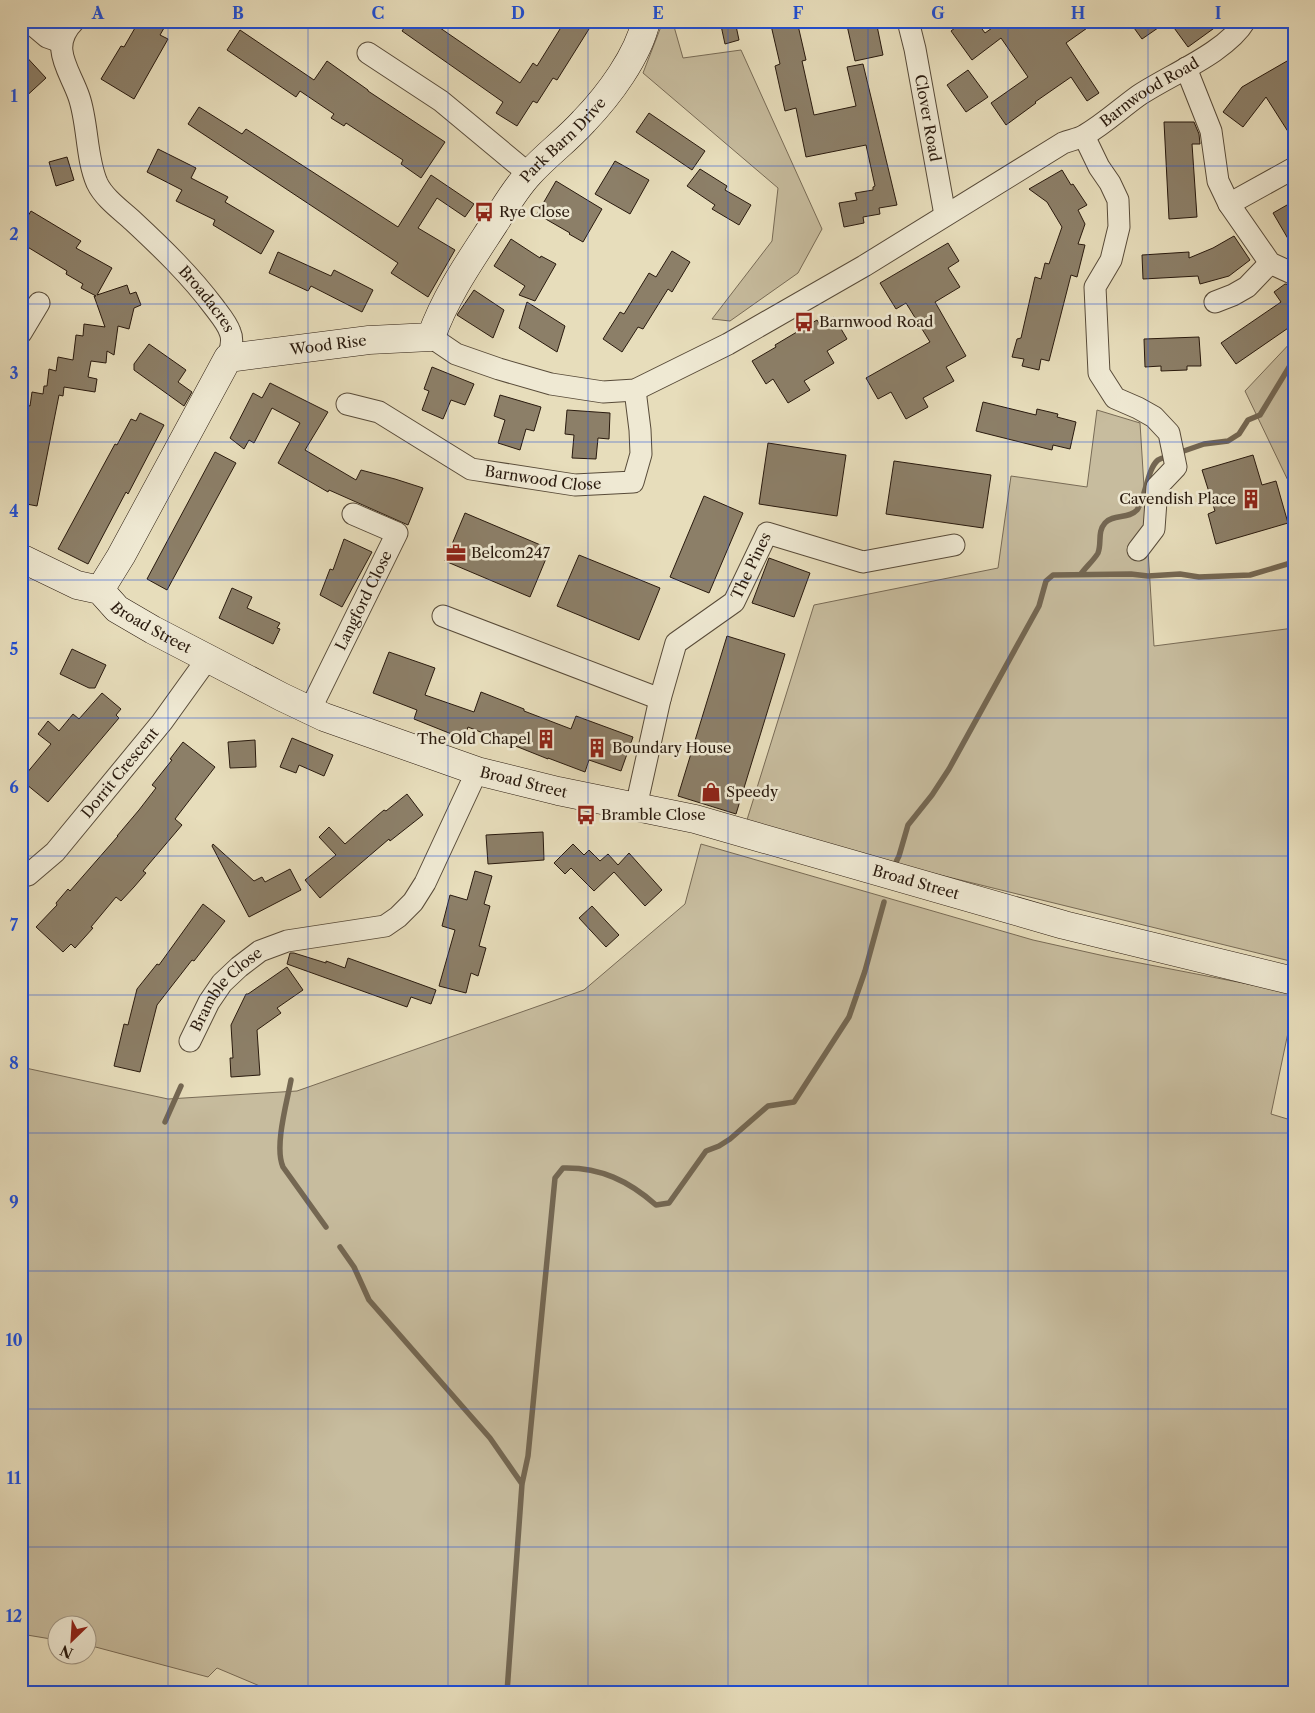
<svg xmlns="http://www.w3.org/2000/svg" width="1315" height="1713" viewBox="0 0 1315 1713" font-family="'Libre Caslon Text',serif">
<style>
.green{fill:#c7bc9e;stroke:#786b56}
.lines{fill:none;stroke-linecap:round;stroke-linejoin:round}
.stream{stroke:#746752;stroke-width:5.5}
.building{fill:#8c7f68;stroke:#291a0e}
.street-casing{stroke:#584b39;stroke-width:23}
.secondary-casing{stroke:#291a0e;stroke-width:29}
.street{stroke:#efe9d3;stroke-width:21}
.secondary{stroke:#efe9d3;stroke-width:28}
.grid{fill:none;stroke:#1d4ed8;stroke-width:1;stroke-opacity:0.55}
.labels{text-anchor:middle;stroke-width:5;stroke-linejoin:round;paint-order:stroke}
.street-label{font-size:15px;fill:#291a0e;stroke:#efe9d3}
.poi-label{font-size:15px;fill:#291a0e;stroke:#efe9d3;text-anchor:start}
.neatline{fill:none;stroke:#1d4ed8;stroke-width:2}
.grid-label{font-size:16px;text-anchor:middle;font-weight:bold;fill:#1d4ed8}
</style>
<rect width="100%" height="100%" fill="#e7ddbb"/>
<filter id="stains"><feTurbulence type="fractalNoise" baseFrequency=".004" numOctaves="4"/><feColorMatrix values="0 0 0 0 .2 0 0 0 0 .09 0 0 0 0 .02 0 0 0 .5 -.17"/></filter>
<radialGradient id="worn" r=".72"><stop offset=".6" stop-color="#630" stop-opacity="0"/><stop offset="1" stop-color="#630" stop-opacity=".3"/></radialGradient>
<path class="green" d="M673 23 683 58 741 50 822 229 798 273 730 321 712 319 772 241 778 188 643 73 662 24Z
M1294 339V493L1245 391Z
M1097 410 1140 423 1154 646 1294 628V962L883 861 746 823 814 605 998 568 1011 476 1087 487Z
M701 844 1033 940 1109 957 1294 993V1004L1271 1114 1294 1121V1692H274L217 1668 208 1677 88 1645V1626H58L57 1640 21 1634V1067L168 1099 297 1091 584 990 685 904Z"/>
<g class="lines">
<path class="stream" d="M1178 453 1204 444 1228 441 1239 434 1248 420 1260 415 1294 359
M1081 574C1085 568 1094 560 1098 553 1102 543 1097 532 1105 523 1113 514 1129 519 1137 510 1146 497 1147 469 1158 460 1161 458 1166 457 1169 456
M893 868 899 856 908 825 932 795 949 769 1039 606 1046 581 1053 575 1131 574 1148 576 1180 574 1199 577 1250 575 1294 562
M291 1080C287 1102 274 1147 283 1167L326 1227
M165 1122 181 1086
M340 1247 354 1267 369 1300 490 1438 522 1484
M507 1692 522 1484 528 1456 555 1178 563 1168C600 1167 629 1181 656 1205L669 1203 706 1151 719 1146 730 1139 768 1106 794 1102 849 1017 865 971 884 902"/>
</g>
<path class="building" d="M139 21H168L160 35 168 39 134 99 101 79 121 46 124 47Z
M409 21H430L520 83 533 63 537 66 565 21H594L557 80 553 78 537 103 533 101 517 126 496 113 503 102 402 31Z
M720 21H735L739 40 725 44Z
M770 21H797L806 60 802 61 814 115 856 106 847 67 863 64 897 205 879 208 880 214 863 217 864 223 844 227 839 203 857 200 855 193 873 190V187L875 186 866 145 806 157 796 108 785 111 775 66 780 64Z
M846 21H876L883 55 855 61Z
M964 21H976L985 33 1002 21H1097L1066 43 1099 93 1087 101 1071 77 1035 102 1036 103 1006 125 991 103 1028 77 1001 38 972 60 951 31Z
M1129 21H1168L1142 39Z
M1169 21H1224L1188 47Z
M240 30 314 80 327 61 368 90V91L445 142 421 178 401 164 403 160 346 123 344 126 331 118 334 114 300 91 296 97 227 50Z
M21 51 46 78 21 101Z
M1294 57V141L1266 97 1243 127 1223 112 1242 87Z
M968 70 988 97 966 112 947 85Z
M199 107 242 134 246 129 398 227 431 175 474 204 465 217 437 198 418 228 455 250 428 297 391 273 398 263 188 124Z
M649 113 705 151 692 170 636 132Z
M1164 122H1194L1199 134 1200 144H1192L1197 217 1169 219Z
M158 149 196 168 191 178 228 197 225 202 274 231 261 254 213 225 215 220 176 201 182 190 147 172Z
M67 157 74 180 56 186 49 162Z
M615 161 649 180 630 214 595 194Z
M700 169 727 186 725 190 751 205 739 225 712 209 715 205 687 186Z
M1062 170 1071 185 1073 184 1087 205 1078 210 1085 224 1078 244 1085 245 1077 277 1071 275 1049 361 1041 359 1039 370 1022 366 1024 359 1012 357 1017 339 1021 338 1035 277 1041 279 1045 263 1049 264 1062 227 1047 202 1029 189Z
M556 181 602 209 583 242 569 234 570 233 537 214Z
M1294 201V249L1273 213Z
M31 211 81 241 76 248 112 268 97 295 127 285 130 294 136 292 141 305 134 308 129 329 118 326 114 355 107 351 106 363 91 361 88 377 97 379 95 392 64 387 63 396 59 395 37 506 21 503V431L26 405 30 406 32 392 43 394 44 386H47L49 369 56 371 58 357 73 360 76 335 83 336 84 324 105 327 94 296H96L81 288 83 284 66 274 67 271 21 243V227Z
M1234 236 1250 260 1229 276 1200 284 1198 276 1143 279 1142 255 1189 252V258L1213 248Z
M511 239 540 258 541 256 556 264 535 301 519 295 525 286 494 266Z
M948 243 959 261 948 268 960 287 935 302 966 356 946 367 954 381 923 398 928 407 906 419 891 392 878 399 866 378 930 342 906 303 896 309 880 283Z
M672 251 690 262 672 292 668 289 643 329 638 327 622 352 603 339 620 312 624 314 649 273 656 277Z
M278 252 331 276 334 270 373 290 362 312 311 286 308 291 269 273Z
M1285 284 1294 286V324L1236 364 1221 343 1281 302 1274 292Z
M474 290 504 310 493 338 457 315Z
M527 302 565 326 557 352 519 328Z
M834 317 847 339 827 351 834 363 804 381 810 390 788 403 773 379 766 384 752 361 776 347 775 345 817 320 820 325Z
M1199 337 1201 366H1187V370L1161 371V366L1145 367 1144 339Z
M149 344 186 370 178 382 192 392 184 406 134 370V364Z
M432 367 474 384 465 405 451 400 443 419 422 410 429 391 424 389Z
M270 383 328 412 305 450 356 480 361 470 395 479 423 488 408 525 329 490 328 492 278 463 300 423 272 408 254 443 249 440 244 449 230 438 253 393 262 398Z
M500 395 541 407 534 431 526 429 520 450 498 443 505 420 494 416Z
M983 402 1036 415 1037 409 1058 414 1057 417 1076 422 1070 449 1053 445 1052 450 976 431Z
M567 410 610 413 609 439 598 438 596 459 572 458 574 435 565 434Z
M140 413 164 425 128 494 126 492 88 564 58 549 115 444 117 445 131 419 136 421Z
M768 443 846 455 837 516 759 504Z
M215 452 236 463 167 590 147 579Z
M1253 455 1262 485 1276 481 1288 523 1216 544 1208 514 1215 511 1202 470Z
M894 461 991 475 983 528 886 514Z
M704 496 743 513 709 593 670 577Z
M465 513 550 549 530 597 445 561Z
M344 539 372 552 342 607 320 595 330 569 333 570Z
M579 555 660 588 639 640 557 606Z
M769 558 810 573 794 617 752 603Z
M232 588 252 597 247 608 280 623 277 628 280 629 273 644 219 618Z
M727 636 785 654 736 814 678 796Z
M72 649 106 665 95 688H89L60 674Z
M389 652 435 668 425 695 474 712 481 692 524 709V711L571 729 576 716 633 737 621 771 589 760 585 772 548 758V759L468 727 464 739 414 719 417 710 373 693Z
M102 693 121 709 116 715 119 718 48 802 21 780 51 744 38 734 48 721 59 731 73 714 79 719Z
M292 738 333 755 324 776 299 765 296 773 280 767Z
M255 740 256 767 230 768 228 742Z
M183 742 215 767 175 819 182 825 143 871 146 873 134 887 121 901 116 897 91 927 93 928 75 948 71 944 63 952 36 927 57 905 56 903 68 889 70 891 118 836H117L139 810 156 788 152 785 172 760 170 759Z
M407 794 423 815 390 841 389 839 320 898 305 880 336 855 319 837 329 827 345 844 378 815 384 810 386 811Z
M543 832 544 860 488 864 486 835Z
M213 844 254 881 262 877 265 882 290 869 301 890 249 917 212 846Z
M573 844 584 855 589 850 600 861 608 854 618 865 629 853 662 890 645 906 614 872 594 891 571 868 565 874 554 863Z
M475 871 492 876 484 904 490 906 479 946 486 948 478 976 471 973 466 993 439 986 455 930 442 926 450 895 467 900Z
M203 904 225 921 194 961 192 960 157 1005 140 1072 114 1066 124 1024 128 1025 137 989 157 964 159 965Z
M592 906 619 935 606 947 579 918Z
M290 953H294L326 963V961L345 968 348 958 436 990 431 1004 411 997 407 1007 287 964Z
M287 967 303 990 277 1008 281 1013 257 1030 260 1075 231 1077 230 1058H233L231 1025 246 994H248Z"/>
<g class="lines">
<defs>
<g id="street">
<path d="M28 21 47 37 61 42"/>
<path id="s1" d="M74 21C48 47 70 70 79 97 88 123 86 158 97 183 104 198 121 210 133 221 162 248 190 275 214 307 220 315 227 323 230 332 234 341 230 350 228 358"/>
<path id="s2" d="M908 21 915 49 945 215"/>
<path d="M368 53 441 101 529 174"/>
<path d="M1186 68 1211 131 1218 181 1229 204 1270 263 1294 274"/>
<path d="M1084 136 1099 167 1110 183 1118 200 1119 227 1111 260 1095 287 1099 373 1115 398 1138 408 1154 417 1169 433 1176 467 1157 487 1154 529 1138 550"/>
<path d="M1229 204 1294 168"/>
<path d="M1215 302 1233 295 1247 287 1270 263"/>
<path d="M21 333 39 303"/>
<path id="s3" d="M431 337 456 354 499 369 551 384 603 392 635 390 728 344 864 266 1063 143C1070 140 1079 139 1085 135 1104 124 1120 109 1138 96 1169 75 1226 53 1245 21"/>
<path id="s4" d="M347 404 379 412 471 469 575 485 633 482 641 454 640 430 635 390"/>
<path d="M443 616 660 699"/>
<path id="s5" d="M310 710 397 533 353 514"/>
<path id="s6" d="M636 807 660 699 676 643 734 602 767 533 863 562 954 545"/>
<path id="s7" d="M21 877 28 875 55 852 162 722 208 658"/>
<path id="s8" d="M190 1041 209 1002 222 983 239 967 260 951 287 941 385 926 398 917 413 902 425 883 477 771"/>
</g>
<g id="secondary">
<path id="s9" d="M21 558 77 585 100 590 117 609 153 630 282 697 324 717 477 771 558 791 695 819 1064 925 1294 981"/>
<path id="s10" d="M100 590 121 556 228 358 369 340 431 337C446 295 470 261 494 224 505 207 515 189 529 174 546 155 567 140 584 121 609 95 638 56 646 21"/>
</g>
</defs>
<use href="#street" class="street-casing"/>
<use href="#secondary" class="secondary-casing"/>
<use href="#street" class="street"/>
<use href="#secondary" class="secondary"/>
</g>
<path class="grid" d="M168 21V1692M308 21V1692M448 21V1692M588 21V1692M728 21V1692M868 21V1692M1008 21V1692M1148 21V1692M21 166H1294M21 304H1294M21 442H1294M21 580H1294M21 718H1294M21 856H1294M21 995H1294M21 1133H1294M21 1271H1294M21 1409H1294M21 1547H1294"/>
<defs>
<symbol id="bus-bare" viewBox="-9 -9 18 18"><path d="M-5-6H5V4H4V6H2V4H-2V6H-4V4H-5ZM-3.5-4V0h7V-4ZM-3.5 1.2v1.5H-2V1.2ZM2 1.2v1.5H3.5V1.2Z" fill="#8f2418" stroke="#efe9d3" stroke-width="2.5" paint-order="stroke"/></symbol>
<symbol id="building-bare" viewBox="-9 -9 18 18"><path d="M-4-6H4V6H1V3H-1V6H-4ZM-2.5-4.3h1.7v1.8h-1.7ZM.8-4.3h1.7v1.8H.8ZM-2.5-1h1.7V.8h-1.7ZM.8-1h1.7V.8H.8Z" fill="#8f2418" stroke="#efe9d3" stroke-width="2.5" paint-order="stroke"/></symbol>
<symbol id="office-bare" viewBox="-9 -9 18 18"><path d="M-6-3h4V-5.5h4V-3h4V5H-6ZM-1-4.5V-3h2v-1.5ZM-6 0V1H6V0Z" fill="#8f2418" stroke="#efe9d3" stroke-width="2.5" paint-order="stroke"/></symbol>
<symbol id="shop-bare" viewBox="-9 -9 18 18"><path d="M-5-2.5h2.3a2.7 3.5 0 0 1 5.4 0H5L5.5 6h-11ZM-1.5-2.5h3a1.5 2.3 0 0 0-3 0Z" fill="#8f2418" stroke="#efe9d3" stroke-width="2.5" paint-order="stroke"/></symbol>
</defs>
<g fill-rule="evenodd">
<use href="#bus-bare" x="470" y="198" width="28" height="28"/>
<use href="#bus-bare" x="790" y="308" width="28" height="28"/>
<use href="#building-bare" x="1237" y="485" width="28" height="28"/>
<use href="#office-bare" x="442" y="539" width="28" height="28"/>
<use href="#building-bare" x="532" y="725" width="28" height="28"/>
<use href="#building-bare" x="583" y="734" width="28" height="28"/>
<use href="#shop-bare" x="697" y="778" width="28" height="28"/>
<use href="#bus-bare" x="572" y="801" width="28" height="28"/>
</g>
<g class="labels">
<g class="street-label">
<text dy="5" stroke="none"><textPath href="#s3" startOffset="810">Barnwood Road</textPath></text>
<text dy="5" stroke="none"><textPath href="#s2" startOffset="99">Clover Road</textPath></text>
<text dy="5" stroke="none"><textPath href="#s10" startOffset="708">Park Barn Drive</textPath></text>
<text dy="5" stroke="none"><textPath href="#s1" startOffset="331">Broadacres</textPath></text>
<text dy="5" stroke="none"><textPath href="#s10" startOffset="366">Wood Rise</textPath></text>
<text dy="5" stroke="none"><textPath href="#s4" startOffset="214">Barnwood Close</textPath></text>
<text dy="5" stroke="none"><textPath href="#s6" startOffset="280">The Pines</textPath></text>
<text dy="5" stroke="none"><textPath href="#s5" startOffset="122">Langford Close</textPath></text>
<text dy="5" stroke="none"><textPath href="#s9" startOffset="150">Broad Street</textPath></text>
<text dy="5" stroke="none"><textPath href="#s7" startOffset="145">Dorrit Crescent</textPath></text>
<text dy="5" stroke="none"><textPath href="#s9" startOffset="555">Broad Street</textPath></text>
<text dy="5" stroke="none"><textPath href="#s9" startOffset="960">Broad Street</textPath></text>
<text dy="5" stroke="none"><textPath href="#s8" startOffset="64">Bramble Close</textPath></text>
</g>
<g class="poi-label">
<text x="499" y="217">Rye Close</text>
<text x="819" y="327">Barnwood Road</text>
<text x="1236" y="504" text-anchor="end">Cavendish Place</text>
<text x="471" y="558">Belcom247</text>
<text x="531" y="744" text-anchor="end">The Old Chapel</text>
<text x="612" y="753">Boundary House</text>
<text x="726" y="797">Speedy</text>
<text x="601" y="820">Bramble Close</text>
</g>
</g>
<rect width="1315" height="1713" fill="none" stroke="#e7ddbb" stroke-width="55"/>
<g transform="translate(72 1640) rotate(205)"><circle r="24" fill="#efe9d3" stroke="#a09684"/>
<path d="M0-4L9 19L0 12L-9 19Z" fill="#8f2418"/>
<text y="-8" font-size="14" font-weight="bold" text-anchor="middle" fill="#291a0e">N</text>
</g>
<rect x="28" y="28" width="1260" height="1658" class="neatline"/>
<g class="grid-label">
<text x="98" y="19">A</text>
<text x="238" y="19">B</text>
<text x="378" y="19">C</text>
<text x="518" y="19">D</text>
<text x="658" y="19">E</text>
<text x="798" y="19">F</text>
<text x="938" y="19">G</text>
<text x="1078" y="19">H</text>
<text x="1218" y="19">I</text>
<text x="14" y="102">1</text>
<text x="14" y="240">2</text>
<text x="14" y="379">3</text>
<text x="14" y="517">4</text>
<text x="14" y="655">5</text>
<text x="14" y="793">6</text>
<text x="14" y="931">7</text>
<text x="14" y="1069">8</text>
<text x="14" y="1208">9</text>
<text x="14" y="1346">10</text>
<text x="14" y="1484">11</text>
<text x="14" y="1622">12</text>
</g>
<rect width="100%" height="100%" filter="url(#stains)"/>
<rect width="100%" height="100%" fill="url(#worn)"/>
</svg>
